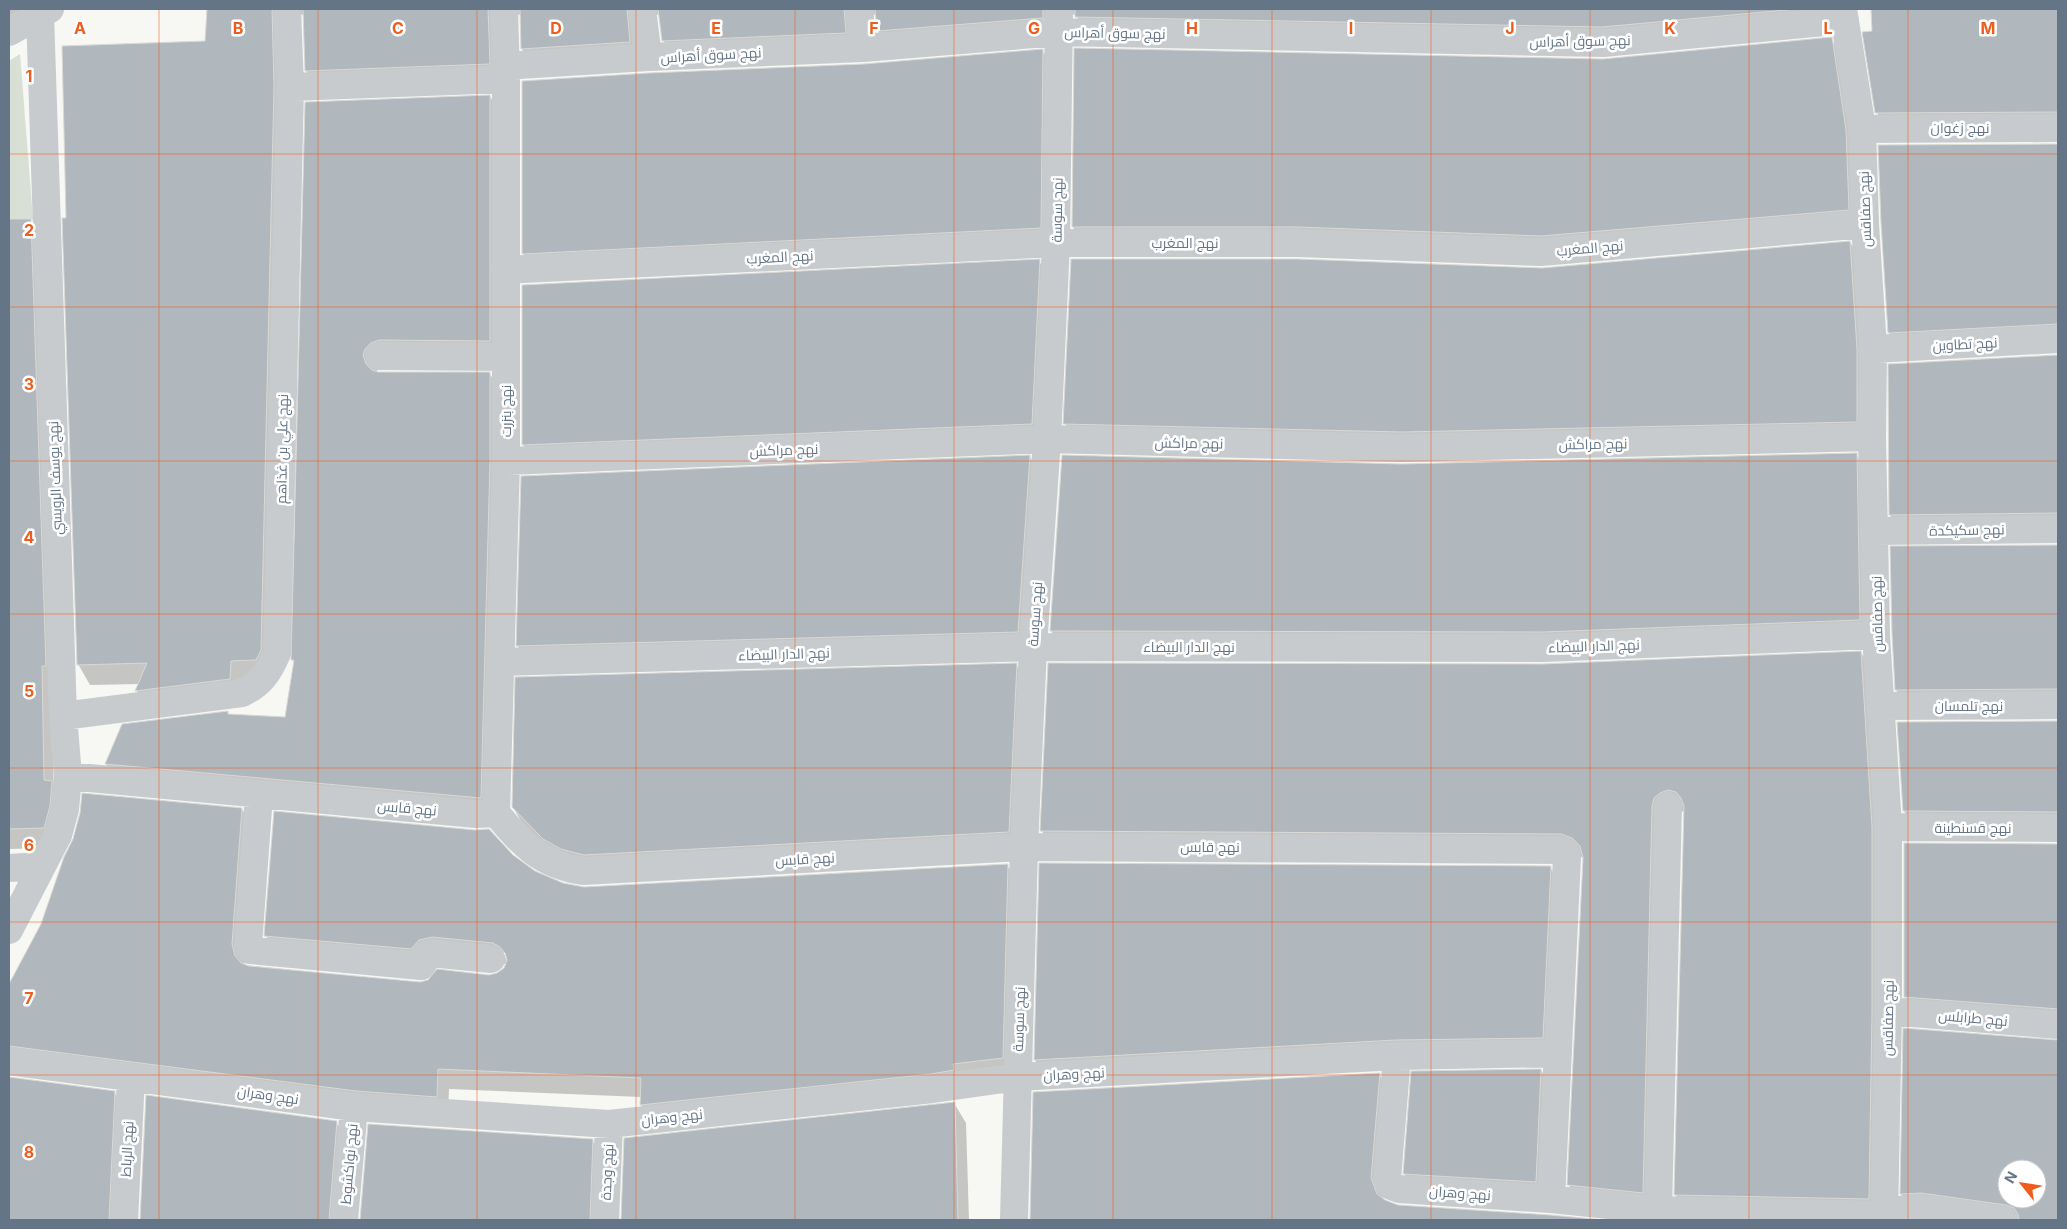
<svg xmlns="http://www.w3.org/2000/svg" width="2067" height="1229" viewBox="0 0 2067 1229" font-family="Inter,Cairo,sans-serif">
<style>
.green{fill:#d8e0d5}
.shadow{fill:#0003;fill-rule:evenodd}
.building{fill:#b0b7bd;stroke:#d9d9d6;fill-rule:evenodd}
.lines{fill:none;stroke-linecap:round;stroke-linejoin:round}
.minor{stroke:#c7cbce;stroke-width:28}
.grid{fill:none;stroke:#ee5d1d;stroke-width:1;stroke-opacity:0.55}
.labels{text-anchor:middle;stroke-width:5;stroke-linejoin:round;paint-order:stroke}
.street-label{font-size:14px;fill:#647587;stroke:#fff}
.grid-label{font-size:16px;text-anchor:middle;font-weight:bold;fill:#ee5d1d;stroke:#fff;stroke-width:5;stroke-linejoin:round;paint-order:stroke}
</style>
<rect width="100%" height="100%" fill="#f7f7f4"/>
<path class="green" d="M20 54 33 219H9V61Z"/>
<path class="shadow" d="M9 9H26L9 17Z
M208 9H1816L1818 29 1088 37 1076 15 1071 14 890 52 878 31 876 15 870 14 857 54 675 61 663 40 660 15 653 14 642 63 534 70 522 49 521 15 516 14 501 85 318 91 306 70 304 15 299 14 273 671 149 712 137 691 140 684 90 685 78 664 67 219 206 42Z
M1873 9H2058V133L1889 134 1877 113Z
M1831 38 1843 59 1860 230 1553 256 1085 247 1073 227 1075 49 1603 60Z
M1042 50 1054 71 1052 248 535 274 523 253 864 65Z
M490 96 501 117V361L383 363 376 372 490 374 501 394 492 818 118 784 106 764 227 712 229 715 286 719 294 663 292 659 307 103Z
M2058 145V345L1901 353 1889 332 1879 146Z
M9 220H30L42 240 55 848 9 849Z
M1850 242 1862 263 1868 442 1076 444 1065 423 1542 269Z
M1039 261 1051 281 1043 444 535 465 523 444Z
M2058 356V534L1903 536 1890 515V365Z
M1856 454 1868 475 1871 640 1063 652 1051 631 1063 456 1402 465Z
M1030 457 1041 477 1030 652 529 666 518 646Z
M2058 546V710L1908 711 1896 690 1891 548Z
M1861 652 1872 673 1880 1219 1687 1215 1675 1194 1685 812 1680 811 1654 1213 1580 1205 1569 1185 1584 858 1574 854 1053 852 1042 831 1049 664 1543 665Z
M1016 664 1028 685 1020 852 556 859 525 828 513 807Z
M2058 722V833L1916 832 1904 811 1898 723Z
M242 809 253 830 244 965 420 983 498 975 505 968 506 964 444 958 277 956 266 935 512 856 535 872 563 884 584 888 1007 865 1019 885 1014 1078 653 1125 641 1105V1097L449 1089 448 1117 9 1071V986L42 925ZM503 951 507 955V962Z
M1905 844 2058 845V1029L1917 1017 1905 996Z
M1040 864 1550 867 1562 887 1554 1058 1047 1080 1035 1060Z
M2057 1042 2058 1220H1983L1913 1215 1901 1194ZM2007 1169H2037V1199H2007Z
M1541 1070 1552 1091 1547 1202 1416 1194 1404 1173Z
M1379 1074 1391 1095 1383 1200 1394 1205 1593 1220H1031L1034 1093Z
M9 1078 114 1092 126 1113 120 1220H9Z
M147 1096 336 1122 348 1142 341 1220H141Z
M954 1103 966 1123 969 1220H622L625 1139Z
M369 1125 592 1140 604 1160 601 1220H361Z"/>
<path class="building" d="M207 9H272L274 87 261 650 256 660 231 661 230 679 135 691 147 663 77 665 62 218H66L62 46 205 41Z
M303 9H488L490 64 305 71Z
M520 9H627L630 42 521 49Z
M658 9H844L846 33 662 41Z
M875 9H1043V18L877 31Z
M1075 9H1797L1602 27 1075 17Z
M1871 9H2058V112L1875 113 1862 32 1872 31Z
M1832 37 1846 130 1849 210 1541 236 1298 227H1072L1074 48 1603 59Z
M1043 49 1041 228 522 254V81L649 73 864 64Z
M490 95V341L379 340 371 343 365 349 363 355 366 364 372 370 378 372H490V461L481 798 105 764 122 724 228 711V714L285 717 294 660H291L305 102Z
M2058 144V324L1888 333 1881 223 1878 145Z
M9 219H31L46 666H42L44 780 52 781 50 806 44 828 9 829Z
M1850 241 1857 349V422L1402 432 1063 424 1071 259H1298L1542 268Z
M1040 259 1032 424 522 445V285Z
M2058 355V513L1889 515 1888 364Z
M1857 453 1860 620 1543 632 1050 631 1062 455 1402 464Z
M1030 455 1018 632 516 646 521 476Z
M2058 545V689L1895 690 1892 634 1890 546Z
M1861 651 1872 827V1011L1869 1199 1674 1195 1684 806 1681 798 1676 792 1668 790 1660 793 1654 798 1652 806 1643 1193 1567 1185 1583 858 1580 846 1572 838 1561 834 1040 831 1048 663 1543 664Z
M1017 663 1009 832 584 855 561 849 543 839 512 807 515 677Z
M2058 721V812L1903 811 1897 722Z
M82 793 242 808 232 944 235 956 241 963 249 966 420 982 428 980 437 969 489 975 497 973 504 968 507 960 505 953 500 947 493 943 432 937 419 940 411 949 264 936 274 811 475 830 489 829 513 855 535 871 563 883 584 887 1008 864 1003 1058 953 1064 954 1070 931 1074 640 1105 641 1078 438 1069 437 1097 356 1091 9 1046V984L41 924 64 857 73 839 80 813Z
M1904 843 2058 844V1009L1904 997Z
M1039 863 1551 866 1543 1038 1396 1040 1034 1060Z
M1903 1028 2058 1040V1220H2019L2018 1214 2014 1208 2006 1205 1921 1193 1900 1194ZM2007 1169H2037V1199H2007Z
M1541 1069 1536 1182 1403 1174 1411 1071Z
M1380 1073 1371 1178 1377 1194 1385 1200 1398 1205 1550 1215 1605 1220H1030L1033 1092Z
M9 1077 115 1091 109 1220H9Z
M146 1095 337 1121 329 1220H140Z
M955 1102 958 1220H621L624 1138Z
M368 1124 593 1139 590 1220H360Z"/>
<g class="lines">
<path class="minor" d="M642 9 648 57
M859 9 863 48
M1843 9 1862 129 1865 224 1873 349 1872 437 1876 635 1888 827V1011L1884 1220
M9 32 50 9
M505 66 648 57 863 48 1060 32 1603 43 1845 20
M290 87 506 79
M1862 129 2058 128
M505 270 1056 243H1298L1541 252 1865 224
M1873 349 2058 339
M379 356 506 357
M506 461 1047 439 1402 448 1872 437
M1875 531 2058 529
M501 662 1033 647 1543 648 1876 635
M1880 706 2058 705
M63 716 242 693C261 684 269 672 277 653L290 87 287 9
M68 776 476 814 496 813C523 845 540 864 583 871L1024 847 1561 850 1565 852 1567 857 1551 1199
M259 795 248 945 250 950 421 966 424 962 425 955 430 953 491 959
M496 813 506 461V79L504 9
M1888 827 2058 828
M9 868 42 866
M9 930 58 835 65 809 68 776 63 716 40 14
M1888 1011 2058 1025
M1397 1056 1558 1053
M9 1061 354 1107 609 1124 933 1089 1017 1077 1397 1056 1387 1179 1391 1186 1399 1189 1551 1199 1658 1210 1884 1215 1905 1209 1919 1208 2004 1220
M1658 1210 1668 806
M124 1220 131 1077
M344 1220 354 1107
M605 1220 609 1124
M1014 1220 1024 847 1033 647 1047 439 1056 243 1059 9"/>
</g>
<path class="grid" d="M159 9V1220M318 9V1220M477 9V1220M636 9V1220M795 9V1220M954 9V1220M1113 9V1220M1272 9V1220M1431 9V1220M1590 9V1220M1749 9V1220M1908 9V1220M9 154H2058M9 307H2058M9 461H2058M9 614H2058M9 768H2058M9 922H2058M9 1075H2058"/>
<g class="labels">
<g class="street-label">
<text transform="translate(1115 33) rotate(1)" y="5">نهج سوق أهراس</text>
<text transform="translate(1580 41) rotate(-1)" y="5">نهج سوق أهراس</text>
<text transform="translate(711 55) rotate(-3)" y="5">نهج سوق أهراس</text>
<text x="1960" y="133">نهج زغوان</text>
<text transform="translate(1865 209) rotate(-92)" y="5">نهج صفاقس</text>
<text transform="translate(1057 210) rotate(-89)" y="5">نهج سوسة</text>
<text x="1185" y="248">نهج المغرب</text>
<text transform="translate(1590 248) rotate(-5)" y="5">نهج المغرب</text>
<text transform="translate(780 257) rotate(-3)" y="5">نهج المغرب</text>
<text transform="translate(1965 344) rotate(-3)" y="5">نهج تطاوين</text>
<text transform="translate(506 411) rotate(-90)" y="5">نهج بنزرت</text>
<text transform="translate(1189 443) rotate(1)" y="5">نهج مراكش</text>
<text transform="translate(1593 444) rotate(-1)" y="5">نهج مراكش</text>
<text transform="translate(282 449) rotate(-89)" y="5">نهج علي بن غذاهم</text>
<text transform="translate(784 450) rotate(-2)" y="5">نهج مراكش</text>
<text transform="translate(55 478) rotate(-92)" y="5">نهج يوسف الرويسي</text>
<text transform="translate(1967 530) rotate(-1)" y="5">نهج سكيكدة</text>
<text transform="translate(1035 614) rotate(-86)" y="5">نهج سوسة</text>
<text transform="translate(1877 614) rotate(-91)" y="5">نهج صفاقس</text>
<text transform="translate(1594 646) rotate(-2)" y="5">نهج الدار البيضاء</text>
<text x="1189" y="652">نهج الدار البيضاء</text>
<text transform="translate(784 654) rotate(-2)" y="5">نهج الدار البيضاء</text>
<text x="1969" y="711">نهج تلمسان</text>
<text transform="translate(407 808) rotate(5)" y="5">نهج قابس</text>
<text x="1973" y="833">نهج قسنطينة</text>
<text x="1210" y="852">نهج قابس</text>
<text transform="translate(805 859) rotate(-3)" y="5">نهج قابس</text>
<text transform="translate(1888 1018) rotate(-89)" y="5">نهج صفاقس</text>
<text transform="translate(1973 1018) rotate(5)" y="5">نهج طرابلس</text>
<text transform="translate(1019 1019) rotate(-88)" y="5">نهج سوسة</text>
<text transform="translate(1074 1074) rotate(-3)" y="5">نهج وهران</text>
<text transform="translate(268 1095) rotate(8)" y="5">نهج وهران</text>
<text transform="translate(672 1117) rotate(-6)" y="5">نهج وهران</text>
<text transform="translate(127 1149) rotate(-87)" y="5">نهج الرباط</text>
<text transform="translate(349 1164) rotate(-85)" y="5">نهج نواكشوط</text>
<text transform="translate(607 1172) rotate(-87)" y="5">نهج وجدة</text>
<text transform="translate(1460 1193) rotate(4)" y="5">نهج وهران</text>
</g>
</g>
<g class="grid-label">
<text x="80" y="34">A</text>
<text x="238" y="34">B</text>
<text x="398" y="34">C</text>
<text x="556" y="34">D</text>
<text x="716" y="34">E</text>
<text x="874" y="34">F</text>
<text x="1034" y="34">G</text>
<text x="1192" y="34">H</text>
<text x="1351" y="34">I</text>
<text x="1510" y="34">J</text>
<text x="1670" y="34">K</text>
<text x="1828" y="34">L</text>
<text x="1988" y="34">M</text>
<text x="29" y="82">1</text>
<text x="29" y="236">2</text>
<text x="29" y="390">3</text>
<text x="29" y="543">4</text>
<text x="29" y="697">5</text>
<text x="29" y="851">6</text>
<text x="29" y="1004">7</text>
<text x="29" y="1158">8</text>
</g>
<rect width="2067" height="1229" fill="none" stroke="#647587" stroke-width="20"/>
<g transform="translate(2022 1184) rotate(300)"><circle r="24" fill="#ffffff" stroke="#c1c8cf"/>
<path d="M0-4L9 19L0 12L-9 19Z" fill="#ee5d1d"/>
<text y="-8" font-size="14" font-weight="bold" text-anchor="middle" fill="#647587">N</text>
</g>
</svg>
